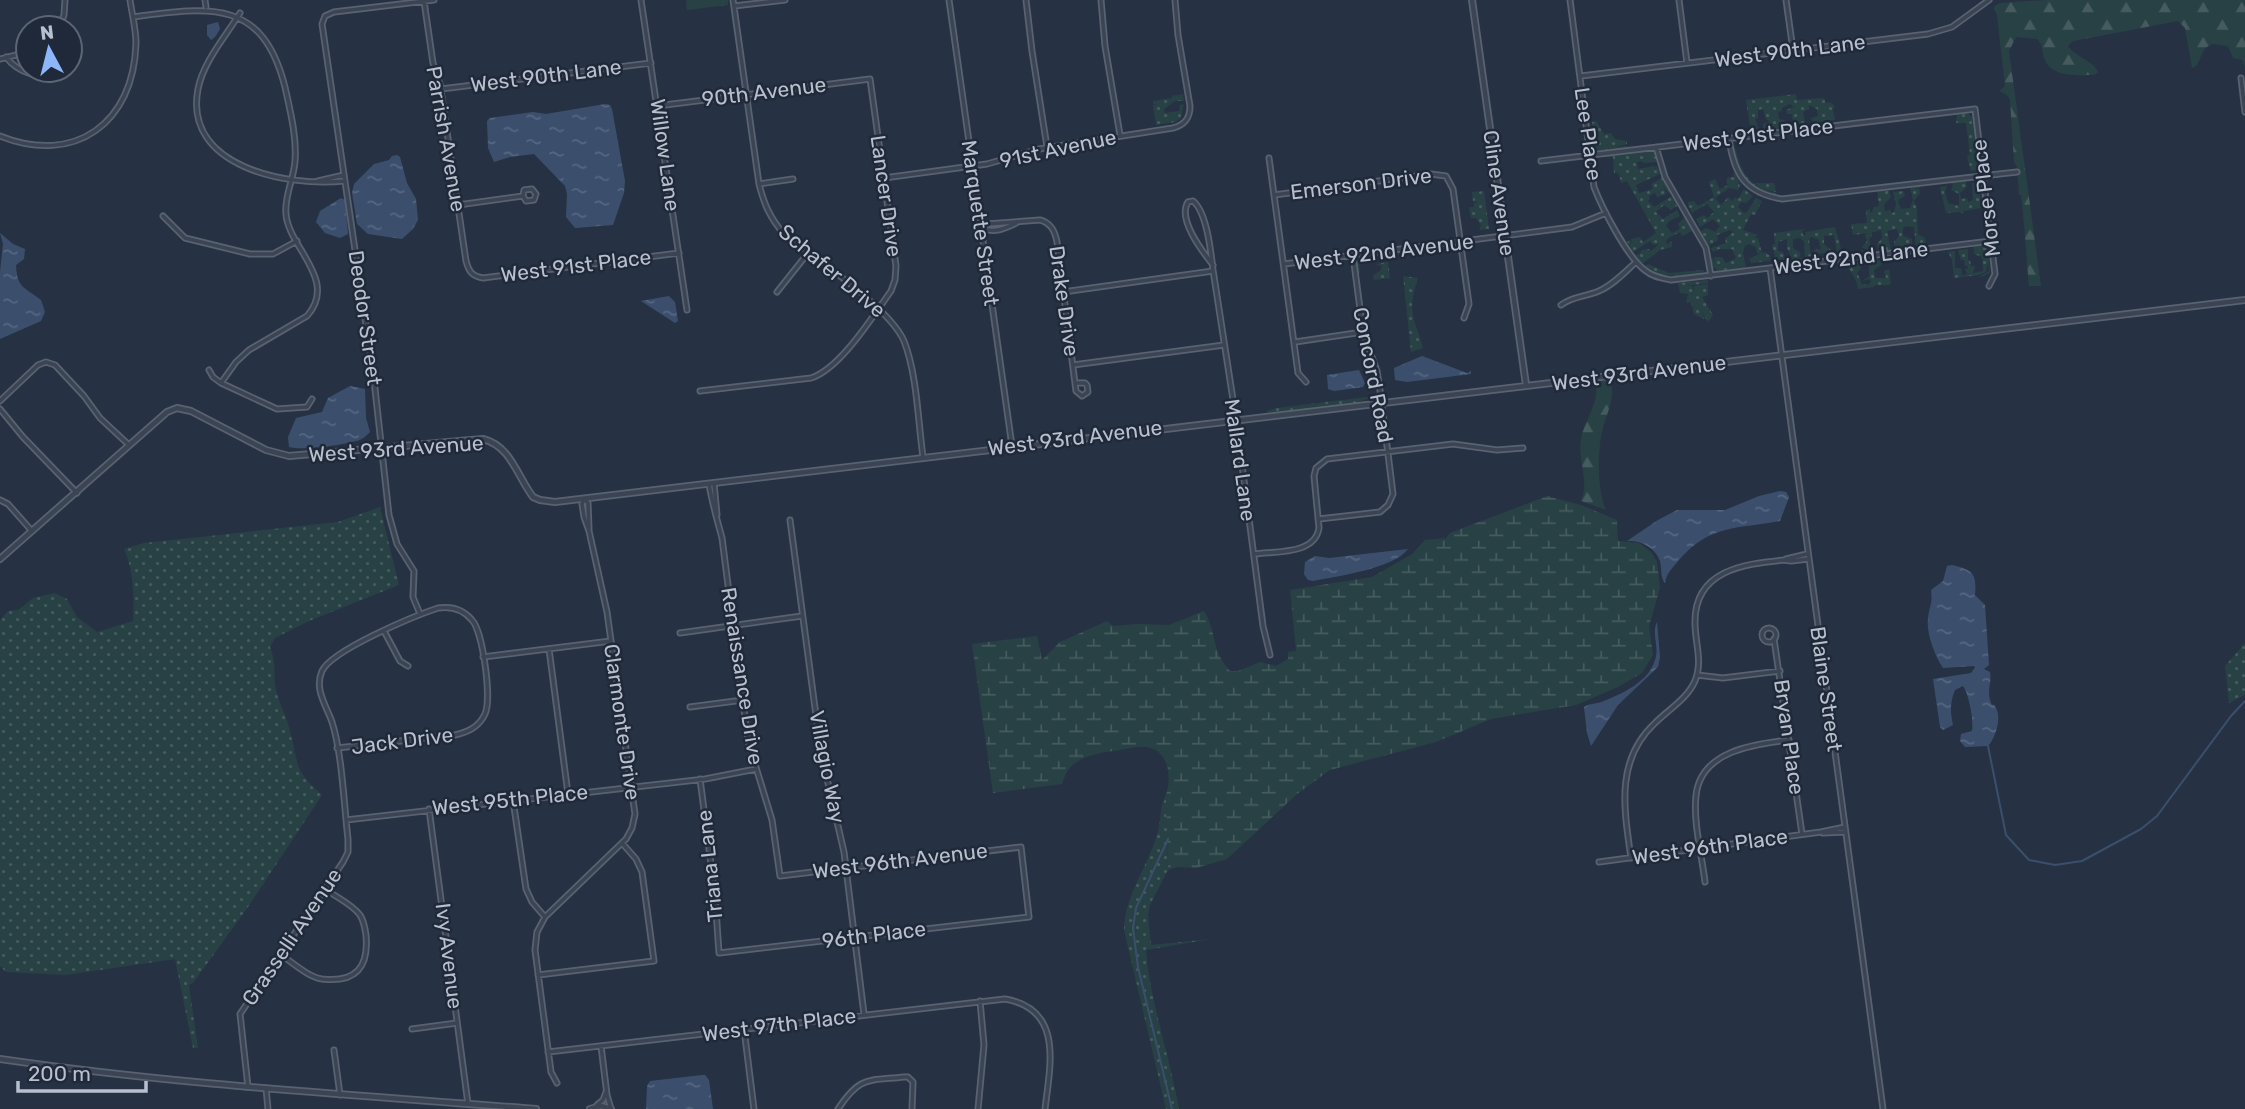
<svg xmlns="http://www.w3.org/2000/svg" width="2245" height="1109" viewBox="0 0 2245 1109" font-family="Rubik,sans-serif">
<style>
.grass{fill:url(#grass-dots)}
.forest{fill:url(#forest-firs)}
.wetland{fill:url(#wetland-marsh)}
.park{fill:url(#park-tufts)}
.water{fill:url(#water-ripples)}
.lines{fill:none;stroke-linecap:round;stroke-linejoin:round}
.stream{stroke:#3b4f6d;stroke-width:2}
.minor-casing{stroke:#596270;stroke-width:7}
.tertiary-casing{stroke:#596270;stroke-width:8}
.minor{stroke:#3b4453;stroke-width:3.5}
.tertiary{stroke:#3b4453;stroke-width:4.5}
.labels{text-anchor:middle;stroke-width:5;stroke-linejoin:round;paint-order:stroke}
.street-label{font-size:21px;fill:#b8c0cd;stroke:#1f2939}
</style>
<defs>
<pattern id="grass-dots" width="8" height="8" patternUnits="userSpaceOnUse" patternTransform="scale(1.75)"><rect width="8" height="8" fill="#284144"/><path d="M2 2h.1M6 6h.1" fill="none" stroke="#455b5e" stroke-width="1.8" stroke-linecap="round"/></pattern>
<pattern id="forest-firs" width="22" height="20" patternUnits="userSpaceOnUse" patternTransform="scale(1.75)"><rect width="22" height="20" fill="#284144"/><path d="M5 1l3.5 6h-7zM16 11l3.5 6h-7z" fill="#455b5e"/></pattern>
<pattern id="wetland-marsh" width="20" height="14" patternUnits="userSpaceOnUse" patternTransform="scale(1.75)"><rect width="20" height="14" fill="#284144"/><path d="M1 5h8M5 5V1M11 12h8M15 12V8" fill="none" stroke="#455b5e"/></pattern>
<pattern id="park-tufts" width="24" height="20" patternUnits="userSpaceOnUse" patternTransform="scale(1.75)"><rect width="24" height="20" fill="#284144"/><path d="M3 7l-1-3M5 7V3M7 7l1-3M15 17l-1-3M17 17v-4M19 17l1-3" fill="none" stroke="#455b5e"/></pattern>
<pattern id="water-ripples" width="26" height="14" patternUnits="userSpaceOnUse" patternTransform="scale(1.75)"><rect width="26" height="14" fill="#3b4f6d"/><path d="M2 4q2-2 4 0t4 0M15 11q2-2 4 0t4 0" fill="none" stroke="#556781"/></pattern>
</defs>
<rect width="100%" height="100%" fill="#263244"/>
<path class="grass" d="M1183 94 1184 101H1175L1164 109 1165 113 1179 111 1180 105 1184 104 1181 118 1175 122 1156 125 1153 105 1158 104H1153V101L1172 98V96Z
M1796 94 1797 100 1822 98 1825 99V103L1830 102 1835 106 1833 109 1835 120 1813 123 1811 118 1818 116 1817 109 1809 105V109L1803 112 1805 123 1793 125 1792 114H1787L1786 110 1794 107 1790 104 1782 108V111L1778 112 1779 119 1787 121 1788 129 1764 131 1763 124 1770 122 1766 119 1763 109 1758 110V118L1755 119 1760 132 1751 133 1746 100Z
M1967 113 1973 118 1979 170 1971 171 1967 156 1970 155 1966 123H1956L1957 114Z
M1596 121 1604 134 1611 133 1615 139 1627 141V144L1614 147 1627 146V148L1596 151 1592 122Z
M1733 143C1741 162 1739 175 1761 188L1755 183H1774L1776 192 1763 189 1777 194 1776 196C1750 190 1734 170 1733 143Z
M1649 150 1655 153 1657 162 1643 163 1642 161 1637 162 1638 169 1654 166 1657 173 1655 166H1657L1660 174 1636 185 1639 193 1653 189 1651 184 1662 178 1670 192 1669 194 1662 184 1667 194 1657 197 1655 193 1649 196 1650 199 1648 201 1654 207 1672 196 1678 205 1671 210 1664 205 1656 212 1663 219 1677 210 1680 216 1669 221 1666 226 1672 233 1680 229 1678 224 1685 217 1692 231 1682 236 1680 232 1668 238 1666 242 1668 244 1672 241V247L1660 250 1642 264 1635 255 1639 254 1642 250 1649 249 1651 251 1659 244 1653 245 1650 241 1633 252 1627 242 1630 240 1632 243 1631 239 1640 237 1643 242 1656 233 1627 181 1621 183 1619 174 1616 172 1614 174 1613 157H1597Z
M1735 173 1742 186 1737 180 1740 186 1738 190 1729 188 1715 198 1721 205 1728 197 1733 201 1735 197 1738 199 1744 189 1753 196 1746 203 1741 202 1738 207 1744 213 1747 212 1756 198 1762 201 1755 215 1751 214 1743 230 1758 235 1754 238H1758L1762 253 1765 252 1770 256V261L1751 263 1749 259 1760 254 1757 253 1756 247 1749 244 1745 246 1743 253 1746 268 1716 271V268H1713L1711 259 1713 258 1715 264 1714 257H1722L1726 263 1736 258 1732 249H1719L1713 252 1711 248 1726 243 1725 239 1733 232 1730 230 1717 235 1718 240 1710 245 1708 242 1709 245 1707 246 1700 232 1706 228 1715 232 1720 226 1713 219 1700 227 1696 219 1704 215 1707 218 1714 212 1707 204 1692 213 1688 205V202L1694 201 1698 206 1714 197 1709 182 1715 179 1720 189 1728 185 1726 182 1728 177H1734L1733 174Z
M1966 180 1967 187 1960 193 1961 199 1967 198 1968 202 1973 200 1972 183H1981L1987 235 1979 184 1981 208 1964 211 1962 214 1960 212 1946 213 1940 187 1947 186 1945 192 1948 203 1959 206V194L1951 190 1953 185 1950 182Z
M1920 186V188L1913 189H1919L1920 193 1914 201 1917 209 1918 234 1925 238 1926 245 1916 247 1914 227 1907 226 1903 228V236L1912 239V247L1895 249 1894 242 1899 236 1897 229 1887 231 1891 250 1878 251 1881 248H1878L1877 244 1882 238 1881 230 1871 233 1872 237 1869 238 1872 252 1862 253 1861 251 1867 250 1862 247 1867 241 1865 235 1868 233 1853 235 1851 224 1867 223 1866 210 1870 209V212H1872L1874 207 1879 206 1877 191 1889 190 1891 197 1884 205 1885 211 1890 210 1892 213 1894 212 1896 204 1893 192 1904 191 1905 196 1898 200 1900 209 1910 208 1913 200 1910 187Z
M1484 191 1489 229 1479 230 1481 225 1476 218H1471L1469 207H1474V203L1478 202 1473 201 1472 192Z
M1835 227 1842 252 1837 253 1834 235 1824 236V244L1831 250V253L1814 254V250L1821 249 1818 239 1811 237 1809 240 1811 256 1805 257 1804 242 1800 238 1793 239V248L1801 253 1799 258H1802V260L1790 262 1789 260 1792 259 1787 248V239L1778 242V251L1783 252 1786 263 1774 265 1773 261 1781 260H1773L1775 255 1772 245 1775 244 1774 233 1805 229 1802 231 1803 235H1806L1805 232Z
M1973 245 1984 244 1988 247 1990 273 1978 278 1989 271 1988 261 1986 272 1979 275 1954 278 1952 260 1948 252 1955 251V268H1961L1962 276 1967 274 1965 269H1967L1968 266H1965L1964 260H1961L1958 250 1968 249V260H1970L1971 266H1975L1973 273 1983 271 1982 257 1974 254Z
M1454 247 1455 248 1359 259 1360 273H1358L1357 261 1361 257Z
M1879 260 1882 264 1874 270 1875 278H1886L1884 271 1889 269 1891 283 1889 285H1875L1874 287 1858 289C1856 274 1849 273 1847 264L1862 262 1864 266H1861L1860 270 1857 272 1862 284 1868 285 1871 282 1869 279 1862 281 1869 277V261Z
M1388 262 1390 278 1374 280 1373 275 1380 271 1382 266 1375 264Z
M1648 264 1669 273 1704 270V272C1683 277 1664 279 1645 266Z
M1403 276 1418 278C1406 313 1415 319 1423 348L1411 352Z
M1708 280V283L1685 286H1692L1694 292V286L1708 284V295L1702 297 1713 315 1708 322C1701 313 1702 304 1694 297L1700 304 1704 319 1694 314 1691 302 1686 303 1688 294 1680 293 1678 283Z
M1375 396 1356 403 1268 413 1267 411 1277 408Z
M380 507 399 585 309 621 275 638 270 647C277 665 273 673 276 690 279 703 286 715 289 727 299 762 291 768 322 795L248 907 193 983 189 985 198 1048H193L175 959 66 975 6 972 0 966V620L8 611 18 610 33 598 55 593 67 599 77 617 97 632 133 621C134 599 134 570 124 549L144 543 338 522Z
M2245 643V695L2229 703 2225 666Z
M1166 795 1168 870 1150 905 1148 916 1151 945 1211 939 1146 950C1150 1003 1170 1056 1179 1109H1166L1124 930C1124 894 1152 862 1159 826 1162 814 1159 807 1166 795Z"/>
<path class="forest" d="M2047 0H2245V67L2242 60 2233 58 2228 46 2213 44 2205 48 2197 65 2192 68 2185 28 2178 21 2073 41 2068 46C2076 58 2092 59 2098 72L2094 75C2079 75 2052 78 2045 60 2041 52 2044 46 2037 39L2016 37 2009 51 2041 286H2029C2026 256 2025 225 2021 195H2019L2017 167 2014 162 2010 100 2007 95 1999 91 2005 86 1997 15 1994 9 1995 6 2000 3Z
M1610 380C1616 397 1607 412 1603 428 1597 448 1597 492 1606 510L1581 501C1590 481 1577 459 1581 439 1584 421 1599 404 1596 385L1602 381Z"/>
<path class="wetland" d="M1547 496 1581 505 1617 520 1618 541 1639 543 1651 552 1657 562 1660 588 1649 626 1653 655 1642 673 1618 687 1576 705 1491 719 1436 742 1330 770 1297 794 1227 859 1196 868 1177 867 1168 870 1166 795C1172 777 1169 750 1146 747 1135 746 1124 750 1113 751 1101 753 1087 755 1077 762 1068 767 1065 775 1062 784L993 793 972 644 1037 636 1042 660 1060 642 1107 621 1113 626 1137 624 1169 625 1204 611C1218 634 1210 649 1230 671H1238L1260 662 1276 666 1288 659V652L1296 651 1290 590 1372 577 1412 554 1425 540 1446 538 1450 533Z"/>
<path class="park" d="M686 0H728V5L687 10Z"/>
<path class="water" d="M218 22 220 29 215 37 211 40 207 35V25Z
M605 104 610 105 612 109 625 181 624 193 613 225 575 228 566 217 567 194 565 186 534 154 510 157 494 162 488 148 487 121 490 118 533 112 546 114Z
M397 155 400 157 407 183 416 199 418 220 413 229 402 239 368 234 357 224 352 193 354 184 374 164 389 160 392 156Z
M341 198 345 200 348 234 340 238 325 233 316 222 320 211Z
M0 233 13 244 25 249 24 259 16 265C17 289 25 287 41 300L45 312 41 321 0 339V272L3 244Z
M669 296 675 302 678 321 675 323 641 301Z
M1422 356 1467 373 1471 371V374L1407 382 1395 380 1394 368Z
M1359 370 1365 383 1363 387 1334 391 1328 389 1327 375Z
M350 386 365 389 366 418 370 432C366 436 362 440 356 441 341 445 304 451 289 447L288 437 296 418 322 412 328 398Z
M1780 491 1786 492 1789 497 1780 521C1738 529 1710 524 1679 560 1673 567 1666 574 1665 583 1660 577 1662 569 1660 561 1655 547 1641 540 1627 541L1658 520 1677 510H1725L1759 496Z
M1408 549C1393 569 1337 576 1313 581L1308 580 1304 574 1305 562 1315 556 1329 558Z
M1952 565C1972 570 1977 572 1975 595L1985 605 1989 665 1984 669 1990 672C1992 681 1987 690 1990 700 1993 710 1992 700 1996 708 2002 719 1995 738 1988 746L1965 747 1960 741 1961 734 1972 731C1974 721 1969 694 1963 686L1955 690C1950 702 1950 712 1953 725L1943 730 1940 727 1933 679 1971 673 1975 668 1974 666 1943 668C1935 656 1926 633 1928 619 1929 605 1933 606 1931 590L1943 581 1947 566Z
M1657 622 1660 657 1658 667 1618 705 1591 746 1587 733 1584 707C1590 703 1597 704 1604 701 1624 693 1649 681 1655 660 1660 647 1651 634 1657 622Z
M702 1075H705L709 1080 713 1109H646L647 1086 650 1081Z"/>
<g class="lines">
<path class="stream" d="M1988 746 2006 835 2029 860 2055 865 2082 861 2141 829 2157 816 2231 716 2245 701
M1168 839 1136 908 1133 928 1138 967 1172 1109"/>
<defs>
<path id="minor" d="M205 0 206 7
M641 0 687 310
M733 0 759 184C764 204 770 218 784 234 814 257 890 308 904 341 917 374 918 421 923 457
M949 0 1012 446
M1026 0 1032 51 1047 147
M1101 0 1105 46 1120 135
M1570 0 1594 187C1602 208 1628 259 1646 271 1653 277 1662 278 1671 280L1991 241
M1679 0 1687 63
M1786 0 1793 50
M424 1 433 63 440 84 466 261C469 272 472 276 483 278L679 253
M734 6 785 0
M240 13C226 36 203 62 198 89 183 167 287 187 344 181
M133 17C213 6 263 0 285 87 290 110 297 137 295 161 294 179 284 196 286 214 288 247 339 280 307 316L249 350 236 362 221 383
M59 28 64 15 65 0
M6 57C16 71 45 84 58 70
M0 59 28 52
M1581 76 1928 34 1952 27 1989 0
M2241 78 2245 112
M441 89 651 63
M657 106 870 79 896 266 895 280 891 291C873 316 840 369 811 378L700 391
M0 136C75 166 134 123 136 43 136 29 132 14 130 0
M1729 139C1734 174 1745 193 1782 199L2017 172
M1656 147 1665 177 1706 248 1711 276
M1269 158 1298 373 1306 382
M1541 161 1975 109 1995 274 1989 286
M884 178 987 164 1039 149 1173 128C1185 125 1190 118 1190 106L1178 35 1175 0
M318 181 344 175
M759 184 793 179
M1274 195 1431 174 1446 176 1453 189 1469 304 1464 318
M458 205 523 196 526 201 534 200 536 194 532 189 524 190 523 196
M163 216 185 238 250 254H273L297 241
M981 228 987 224 1040 220C1051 223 1055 231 1057 242L1076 391 1082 396 1088 392 1087 385 1085 383H1075
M981 228C994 234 1007 228 1018 222
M1284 264 1572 227 1606 213
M1213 265C1202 251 1177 219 1188 202L1193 201C1207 212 1211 253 1213 270L1236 419 1263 626 1270 655
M1770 268 1883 1109
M777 292 808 253
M1063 292 1213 271
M1561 305C1573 296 1585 297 1599 291 1613 285 1625 272 1636 262
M1295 342 1363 332
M1073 365 1224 345
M209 370 213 377 221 383 277 409 307 407 312 399
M0 401 38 365 46 362 55 365 84 396 100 418 129 445
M0 409 23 437 77 493
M714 483 717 515
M584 499 588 503 589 529
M0 500 8 504 31 530
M1319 519 1380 512 1388 505 1393 494 1380 390 1377 371 1363 332 1353 255
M790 520 821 753 844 852 864 1014
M1254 554C1275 551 1315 555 1319 528L1314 476 1316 468 1327 459 1453 444 1497 450 1523 448
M1786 559 1807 554
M420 614 413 597 414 571 397 544 389 515 374 380 322 24 325 16 334 12 434 0
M1762 635a7 7 0 1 1 14 0a7 7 0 1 1-14 0Z
M384 631 400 661 408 666
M680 633 802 616
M1774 639 1802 834
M549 649 568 794
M483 657 611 641
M1697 675 1723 678 1780 671
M690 707 743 700
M700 779 715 895 719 953 1029 917 1021 847 780 876 772 820 748 741 722 538C717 519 712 503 709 484
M513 800 526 889 532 902 545 917
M429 809 468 1104
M346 820 705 779 756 769
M1823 833 1845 832
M1631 858C1624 809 1615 760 1655 723 1669 709 1687 699 1695 681 1703 661 1695 643 1695 623 1694 570 1744 564 1784 560L1791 561 1808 559
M1599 862 1821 832 1845 827
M1705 882C1702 856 1693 822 1696 796 1700 751 1754 744 1789 740
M280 954C292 962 308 977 322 979 356 983 369 967 366 935 365 928 364 921 360 915 352 904 336 897 325 889
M538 975 654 961 642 872 636 859 622 843
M412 1029 457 1023
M744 1029 754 1109
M601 1046 607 1095 611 1109
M334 1050 340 1095
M548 1052 1005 999C1064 1009 1050 1066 1045 1109
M557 1083 551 1072 535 950 537 932 545 917 626 839 632 828 635 814 607 612 589 531 584 517 582 504 584 499
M248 1087 240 1014 343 862 348 852V839C344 805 342 753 332 722 326 705 314 689 322 671 332 650 414 616 438 608 451 606 463 609 472 620 483 632 492 699 485 714 479 727 468 732 455 735L337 748
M266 1088 268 1109
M597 1105 603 1100 606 1092
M838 1109C860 1076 867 1081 904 1077H908L913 1082 912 1109
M978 1109 984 1045 980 1001"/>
<path id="tertiary" d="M1472 0 1526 385
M0 559 167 412 177 408 191 411 266 450 289 456 483 439C511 446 517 476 533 497L540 500 555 502 2245 300
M0 1059C178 1085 357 1095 536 1109
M590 1109 601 1106 611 1109"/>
</defs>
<use href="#minor" class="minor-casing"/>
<use href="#tertiary" class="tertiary-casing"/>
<use href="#minor" class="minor"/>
<use href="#tertiary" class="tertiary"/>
</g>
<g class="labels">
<g class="street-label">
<text transform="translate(1790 51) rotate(-7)" y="7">West 90th Lane</text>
<text transform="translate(546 76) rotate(-7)" y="7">West 90th Lane</text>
<text transform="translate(764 92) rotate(-7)" y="7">90th Avenue</text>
<text transform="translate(1588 134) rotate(82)" y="7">Lee Place</text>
<text transform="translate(1758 135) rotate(-7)" y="7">West 91st Place</text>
<text transform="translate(446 139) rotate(80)" y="7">Parrish Avenue</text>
<text transform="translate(1058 149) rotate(-12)" y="7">91st Avenue</text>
<text transform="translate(665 155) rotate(82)" y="7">Willow Lane</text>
<text transform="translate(1361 184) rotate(-7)" y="7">Emerson Drive</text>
<text transform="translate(1499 193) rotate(82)" y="7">Cline Avenue</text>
<text transform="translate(886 196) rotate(82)" y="7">Lancer Drive</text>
<text transform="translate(1986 198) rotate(-97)" y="7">Morse Place</text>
<text transform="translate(980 223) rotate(82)" y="7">Marquette Street</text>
<text transform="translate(1384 252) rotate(-7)" y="7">West 92nd Avenue</text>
<text transform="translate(1851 258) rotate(-7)" y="7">West 92nd Lane</text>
<text transform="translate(576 266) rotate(-7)" y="7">West 91st Place</text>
<text transform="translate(832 271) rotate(40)" y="7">Schafer Drive</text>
<text transform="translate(1064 301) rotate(82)" y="7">Drake Drive</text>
<text transform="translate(365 318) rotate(82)" y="7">Deodor Street</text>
<text transform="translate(1639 373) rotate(-7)" y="7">West 93rd Avenue</text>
<text transform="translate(1373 375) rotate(79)" y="7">Concord Road</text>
<text transform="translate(1075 438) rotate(-7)" y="7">West 93rd Avenue</text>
<text transform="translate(396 449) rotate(-4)" y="7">West 93rd Avenue</text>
<text transform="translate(1240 460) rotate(82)" y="7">Mallard Lane</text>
<text transform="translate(742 676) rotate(81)" y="7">Renaissance Drive</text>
<text transform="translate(1826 689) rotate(82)" y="7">Blaine Street</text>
<text transform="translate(622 722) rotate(82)" y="7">Clarmonte Drive</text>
<text transform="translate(1789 737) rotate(82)" y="7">Bryan Place</text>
<text transform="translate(402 741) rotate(-7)" y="7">Jack Drive</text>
<text transform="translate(827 767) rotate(79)" y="7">Villagio Way</text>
<text transform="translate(510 800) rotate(-6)" y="7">West 95th Place</text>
<text transform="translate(1710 847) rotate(-8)" y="7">West 96th Place</text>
<text transform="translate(900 861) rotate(-7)" y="7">West 96th Avenue</text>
<text transform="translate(710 866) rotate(-96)" y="7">Triana Lane</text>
<text transform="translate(874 935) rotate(-7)" y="7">96th Place</text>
<text transform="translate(292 937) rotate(-56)" y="7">Grasselli Avenue</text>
<text transform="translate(449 956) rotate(83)" y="7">Ivy Avenue</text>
<text transform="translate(779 1025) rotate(-7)" y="7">West 97th Place</text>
</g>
</g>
<g transform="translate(49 49) rotate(353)"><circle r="33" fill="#1f2939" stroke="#5c6574" stroke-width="2"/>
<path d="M0-5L12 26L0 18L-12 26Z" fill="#8eb6fb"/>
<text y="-10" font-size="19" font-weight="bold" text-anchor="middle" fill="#b8c0cd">N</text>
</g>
<path d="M18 1081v10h128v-10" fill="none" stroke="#b8c0cd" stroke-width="3.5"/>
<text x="28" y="1081" font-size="21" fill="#b8c0cd" stroke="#1f2939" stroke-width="5" paint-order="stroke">200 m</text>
</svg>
